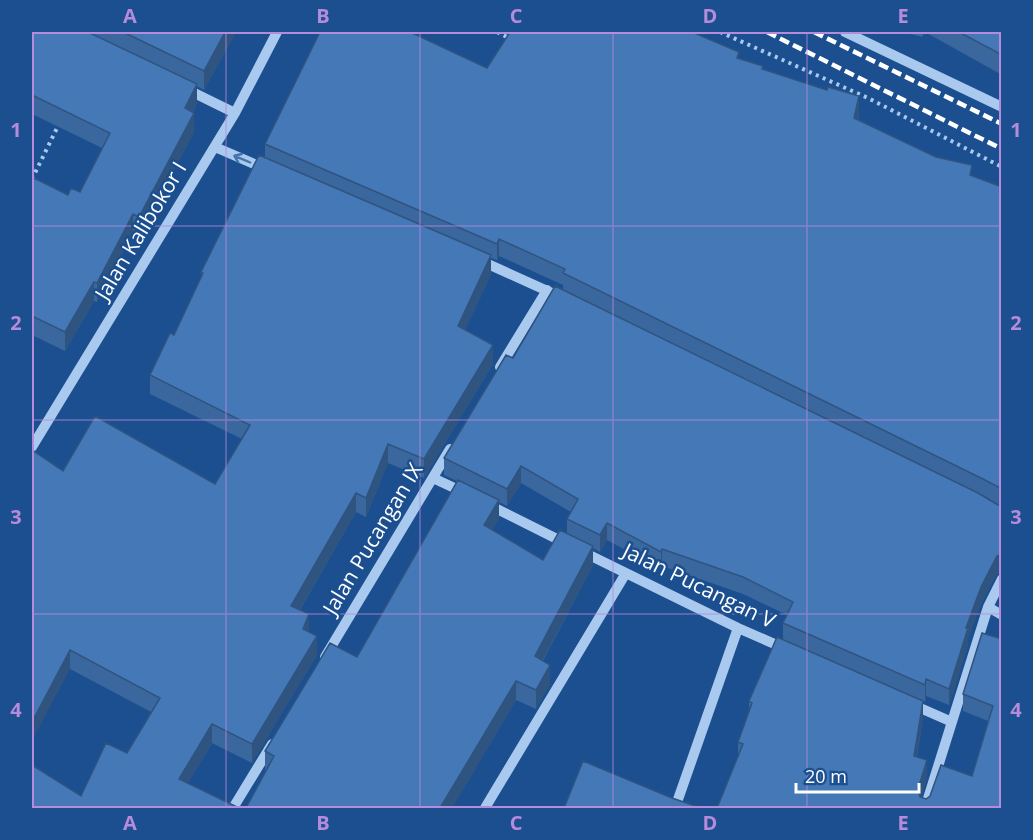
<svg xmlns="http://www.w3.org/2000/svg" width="1033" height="840" viewBox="0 0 1033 840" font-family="'Open Sans',sans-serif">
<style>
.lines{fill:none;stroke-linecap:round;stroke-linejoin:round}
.path{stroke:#a9c9ee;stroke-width:4;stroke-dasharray:3 4.5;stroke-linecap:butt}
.minor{stroke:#a9c9ee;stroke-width:10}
.rail{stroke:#fff;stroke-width:4.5;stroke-dasharray:10 4.5;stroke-linecap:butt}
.wall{fill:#3a679d;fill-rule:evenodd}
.shaded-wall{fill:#305480}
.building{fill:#4478b7;stroke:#305480;stroke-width:1.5}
.oneway{stroke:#4674ac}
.grid{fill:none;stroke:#b68bdc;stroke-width:1.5;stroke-opacity:0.55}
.labels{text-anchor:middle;stroke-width:5;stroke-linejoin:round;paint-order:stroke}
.street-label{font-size:21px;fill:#fff;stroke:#1b4f8f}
.neatline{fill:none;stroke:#b68bdc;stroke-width:2}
.grid-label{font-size:20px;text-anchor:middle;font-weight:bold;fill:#b68bdc}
</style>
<rect width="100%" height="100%" fill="#1b4f8f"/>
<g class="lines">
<path class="path" d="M497 32 509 38
M720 32 868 98 1002 167
M32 179 60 122"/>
<path class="minor" d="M845 32 1002 107
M184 88 235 113
M215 147 266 169
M479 260 563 298
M500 367 547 290
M32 447 235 113 277 32
M433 478 465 493
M487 504 567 544
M581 551 738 628 786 649
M988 607 1002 615
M325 657 450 449
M911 704 952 722
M233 808 272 744
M485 808 626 573
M675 808 738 628
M925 808 988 607 1002 579"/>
<path class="rail" d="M767 32 1002 149
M814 32 1002 124"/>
</g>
<path class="wall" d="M32 32H236L204 90 197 86V103L193 112 194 132 139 236 133 233 97 302 94 301 65 351 32 335V177L68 195 80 192 102 148 32 114Z
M904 32H1002V75L925 32 922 37Z
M739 58 859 113 858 119 972 176 1002 187V572L997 573 981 604 968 638V645L949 705 926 696 925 702 923 701V717L917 757 927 777 921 797 926 799 972 776 988 721 963 711V694L1002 639V808H717L738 756V742L749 713V701L783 639V623L787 615 743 594 662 566 661 569 607 540 600 552 593 548V565L543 661 550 684 536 709 516 700 452 808H246L266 770H265V751L357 657 457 481 444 475V458L513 358 563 289V285L499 256 497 260 491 258V274L465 330 493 364 424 478 388 463 366 517 356 512 300 610 309 632 317 655 252 763 212 743 188 783 81 796 127 753 151 712 70 669 63 471 215 484 242 439 150 394V375L174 335 201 279V272L265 158V144L487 68ZM521 483 571 512 567 519V533L543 560 492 530 499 519V502L507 506ZM979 493 985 496 999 505H998Z"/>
<path class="shaded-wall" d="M225 32H236L204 90V71Z
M197 84V103L185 127V108Z
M859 96V113L854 134V118Z
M194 113V132L139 236V217Z
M133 214V233L97 302V283Z
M499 239V256L497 260V244Z
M491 255V274L458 345V326Z
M94 282V301L65 351V332Z
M493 345V364L424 478V459Z
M388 444V463L366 517V498Z
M521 466V483L507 506V489Z
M356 493V512L291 625V606Z
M499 500V519L484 544V525Z
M607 523V540L600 552V535Z
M593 546V565L535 675V656Z
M662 549V566L661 569V552Z
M1002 555V572L997 573 981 604 968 638V645L949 705V689L966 628 981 587 997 556Z
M309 614V633L303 629Z
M317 636V655L252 763V744Z
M70 650V669L32 741V722Z
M550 665V684L536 709V690Z
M926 679V696L925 702V685Z
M516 681V700L452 808H440Z
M923 701V717L914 772V756Z
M212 724V743L179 798V779Z
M927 760V777L918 806V789Z"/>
<path class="building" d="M32 32H88L197 84 185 108 194 113 139 217 133 214 97 283 94 282 65 332 32 316V177L68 195 71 188 80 192 110 133 32 95Z
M123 32H225L204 71Z
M320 32H410L487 68 510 32H692L739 52 737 58 763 66 762 69 827 90 828 87 859 96 854 118 936 157 972 165 970 175 1002 187V489L985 480 563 273 565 269 499 239 497 244 265 144Z
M959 32H1002V55Z
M259 155 491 255 458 326 493 345 424 459 388 444 366 498 356 493 291 606 309 614 303 629 317 636 252 744 212 724 179 779 239 808H32V765L81 796 106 743 127 753 160 698 70 650 32 722V450L63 471 95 416 215 484 250 425 150 375 170 333 174 335 203 273 201 272Z
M555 286 978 493 998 505H1002V555L997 556 981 587 966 628H968L949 689 926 679 925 685 783 623 793 602 743 577 662 549 661 552 607 523 600 535 567 519 578 499 521 466 507 489 444 458 506 355 513 358Z
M458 480 499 500 484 525 543 560 560 530 593 546 535 656 550 665 536 690 516 681 440 808H246L274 756 265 751 330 643 357 657Z
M982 633 1002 639V808H717L743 744 738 742 752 703 749 701 777 637 923 701 914 756 927 760 918 789 920 797 926 799 930 796 941 765 972 776 993 706 963 694Z
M583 761 672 798 701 808H564Z"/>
<defs><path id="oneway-shaft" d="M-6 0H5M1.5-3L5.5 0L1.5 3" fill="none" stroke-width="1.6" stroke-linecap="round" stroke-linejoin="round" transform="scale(1.5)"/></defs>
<use class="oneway" href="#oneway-shaft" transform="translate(242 159) rotate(-157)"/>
<path class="grid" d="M226 32V808M420 32V808M613 32V808M807 32V808M32 226H1002M32 420H1002M32 614H1002"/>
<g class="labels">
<g class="street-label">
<text transform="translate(141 231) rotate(-59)" y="7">Jalan Kalibokor I</text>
<text transform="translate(373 539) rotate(-59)" y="7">Jalan Pucangan IX</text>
<text transform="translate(699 586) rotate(26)" y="7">Jalan Pucangan V</text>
</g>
</g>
<rect width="1033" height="840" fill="none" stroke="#1b4f8f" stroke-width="66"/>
<path d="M796 783v9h123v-9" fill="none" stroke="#ffffff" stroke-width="3"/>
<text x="805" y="783" font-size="18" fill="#ffffff" stroke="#1b4f8f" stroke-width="4.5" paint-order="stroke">20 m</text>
<rect x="33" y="33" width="967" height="774" class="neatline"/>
<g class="grid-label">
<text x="130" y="23">A</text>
<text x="323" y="23">B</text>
<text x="516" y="23">C</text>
<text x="710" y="23">D</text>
<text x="903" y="23">E</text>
<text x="16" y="137">1</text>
<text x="1016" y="137">1</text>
<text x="16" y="330">2</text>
<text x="1016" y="330">2</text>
<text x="16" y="524">3</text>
<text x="1016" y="524">3</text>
<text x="16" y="717">4</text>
<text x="1016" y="717">4</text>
<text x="130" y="830">A</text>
<text x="323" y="830">B</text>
<text x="516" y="830">C</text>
<text x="710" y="830">D</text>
<text x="903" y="830">E</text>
</g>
</svg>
